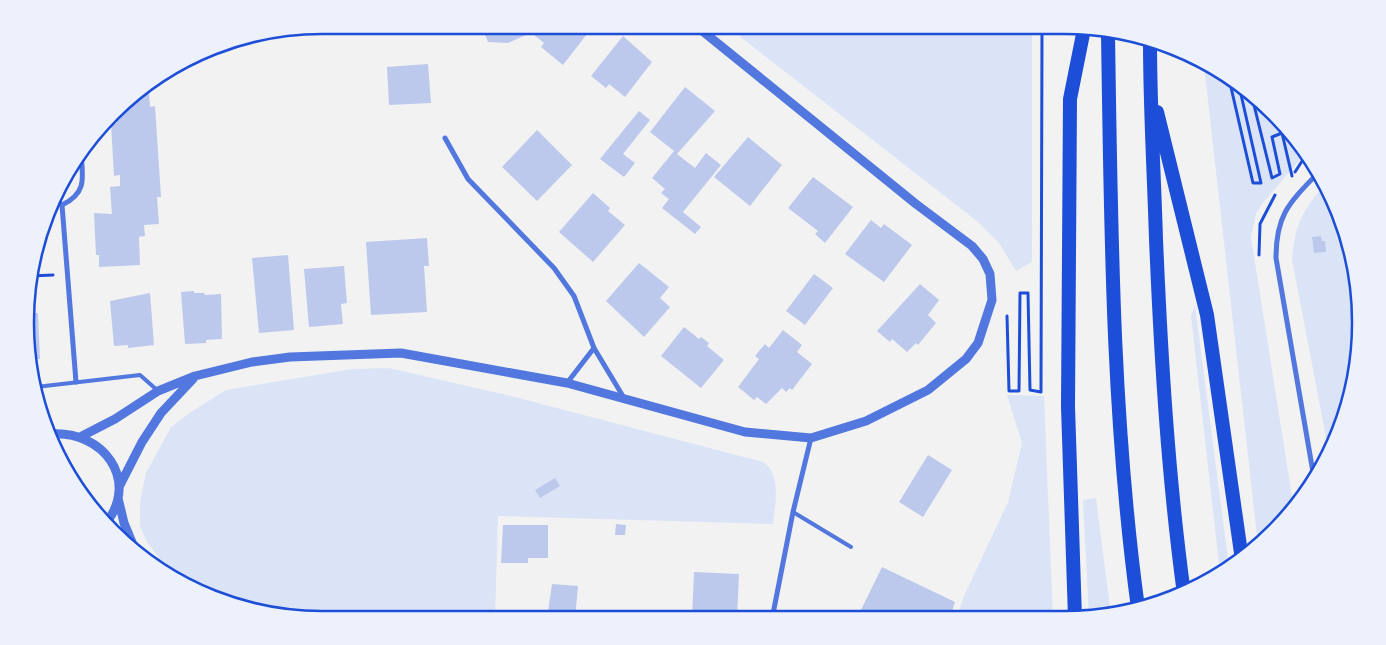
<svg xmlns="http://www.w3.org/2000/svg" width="1386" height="645" viewBox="0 0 1386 645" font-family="Ubuntu,sans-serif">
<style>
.green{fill:#dbe4f7}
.building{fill:#bdc9ec}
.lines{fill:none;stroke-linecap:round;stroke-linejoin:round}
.path{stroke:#1d4ed8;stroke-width:3}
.service{stroke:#5277de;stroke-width:4}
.minor{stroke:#5277de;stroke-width:5}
.tertiary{stroke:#5277de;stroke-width:9}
.trunk{stroke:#1d4ed8;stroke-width:14}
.rim{fill:none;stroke:#1d4ed8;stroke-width:2.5}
</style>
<rect width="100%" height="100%" fill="#f2f2f2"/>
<path class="green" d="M725 25H1032V262L1016 271 999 243 978 222Z
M1204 65 1274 112 1303 156 1262 204 1256 214 1251 237 1294 509 1258 545Z
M1324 186 1338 208 1361 322 1338 436 1329 453 1292 260C1294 229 1302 209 1324 186Z
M1195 305 1229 567 1220 573 1191 316Z
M389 368 515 397 763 462C782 475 775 504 773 524L498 516 495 619 322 620 209 597 170 573 147 542 140 526V502L146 473 171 427 191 412 226 390 352 369Z
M1007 395 1044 396 1053 618H957L964 596 1008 502 1022 443Z
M1096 498 1111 615 1089 617 1083 500Z"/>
<path class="building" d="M481 25H522L526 35 508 43 488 42Z
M542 25H594L563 65 541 47 544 43 534 35Z
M623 36 652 62 625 97 609 84 606 88 591 76Z
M428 64 431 103 389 105 387 67Z
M685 87 715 111 677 154 695 168 706 153 721 165 683 212 701 227 695 234 662 208 669 199 661 193 665 189 652 178 674 151 650 132Z
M146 88V92H149L150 107 155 106 161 197H157L159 224 144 225 145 236 139 237 140 265 99 267V255H96L94 213 112 214 110 187 120 186V175L114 176 111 124 117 123 116 111 127 99Z
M639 111 650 120 623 154 635 163 624 177 600 159Z
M537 130 572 165 537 201 502 167Z
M748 137 782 165 750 206 714 177Z
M813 177 853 207 825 243 815 234 818 231 788 208Z
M593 193 610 208 608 211 625 225 593 262 559 232Z
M871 220 881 228 884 224 912 245 884 282 845 254Z
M1321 236 1322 241H1325L1326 252 1314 253 1312 237Z
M427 238 429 266H424L427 312 371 315 366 242Z
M288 255 294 330 259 333 252 258Z
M639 263 669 287 660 298 670 307 644 337 606 301Z
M344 266 347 303 341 304 343 324 309 327 304 269Z
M814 274 833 288 805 325 786 311Z
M920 284 939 300 928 315 936 323 918 345 916 343 907 352 892 339 890 342 877 331Z
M194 291V293H204L205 295 221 294 222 339 206 340V343L185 344 181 292Z
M150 293 154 345 128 348V345L114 346 110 301Z
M29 313H38L40 359H28Z
M684 327 699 339 701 337 709 343 707 346 724 360 701 388 661 356Z
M783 330 802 345 797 352 812 364 792 390 790 388 786 392 782 388 766 404 757 397 754 400 738 387 759 359 755 356 765 344 769 348Z
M928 455 952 470 923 517 899 502Z
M555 478 560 486 540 498 535 490Z
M616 524 626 525 625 535H615Z
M503 525H548V558H528V563H501Z
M882 567 955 602 950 618H857Z
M694 572 739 574 737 619 692 618Z
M552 584 578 586 575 619H547Z"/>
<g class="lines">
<path class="path" d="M1230 83 1253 183H1261L1240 90
M1252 97 1272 178 1280 174 1272 137 1282 133 1292 176
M1295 172 1304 158
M1259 255 1260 224 1275 195
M30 276 53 275
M1007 316 1009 391H1019L1020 293H1028L1030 390 1041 392 1042 30 1051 29V25"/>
<path class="service" d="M36 387 140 375 157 390
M793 512 851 547"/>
<path class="minor" d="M445 138 468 179 554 268 574 296 594 348 624 398
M54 201 62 205
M62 205 76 382
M62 205C87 193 83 178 81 154
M567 383 594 348
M1314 478 1276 258C1276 216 1288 204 1316 175
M772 619 793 512 811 438"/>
<path class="tertiary" d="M52 434C103 431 139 479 107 522
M82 436 115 419 158 391 195 376 252 362 290 357 401 353 567 383 745 432 811 438 866 421 928 390 966 359 978 343 992 300 990 274 983 259 972 246 916 204 695 25
M119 487 142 442 161 413 193 379
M118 498 124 523 136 552"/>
<path class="trunk" d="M1108 34C1111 226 1112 417 1138 608
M1150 42C1150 108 1154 173 1156 239 1161 358 1168 476 1184 594
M1157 112 1207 315 1242 560
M1075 618 1068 407 1070 99 1084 29"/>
</g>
<path d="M0 0H1386V645H0ZM322 34H1064A288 288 0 0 1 1352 322V323A288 288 0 0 1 1064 611H322A288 288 0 0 1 34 323V322A288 288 0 0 1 322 34Z" fill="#edf1fc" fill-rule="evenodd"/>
<path class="rim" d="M322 34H1064A288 288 0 0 1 1352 322V323A288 288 0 0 1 1064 611H322A288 288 0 0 1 34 323V322A288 288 0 0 1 322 34Z"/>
</svg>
